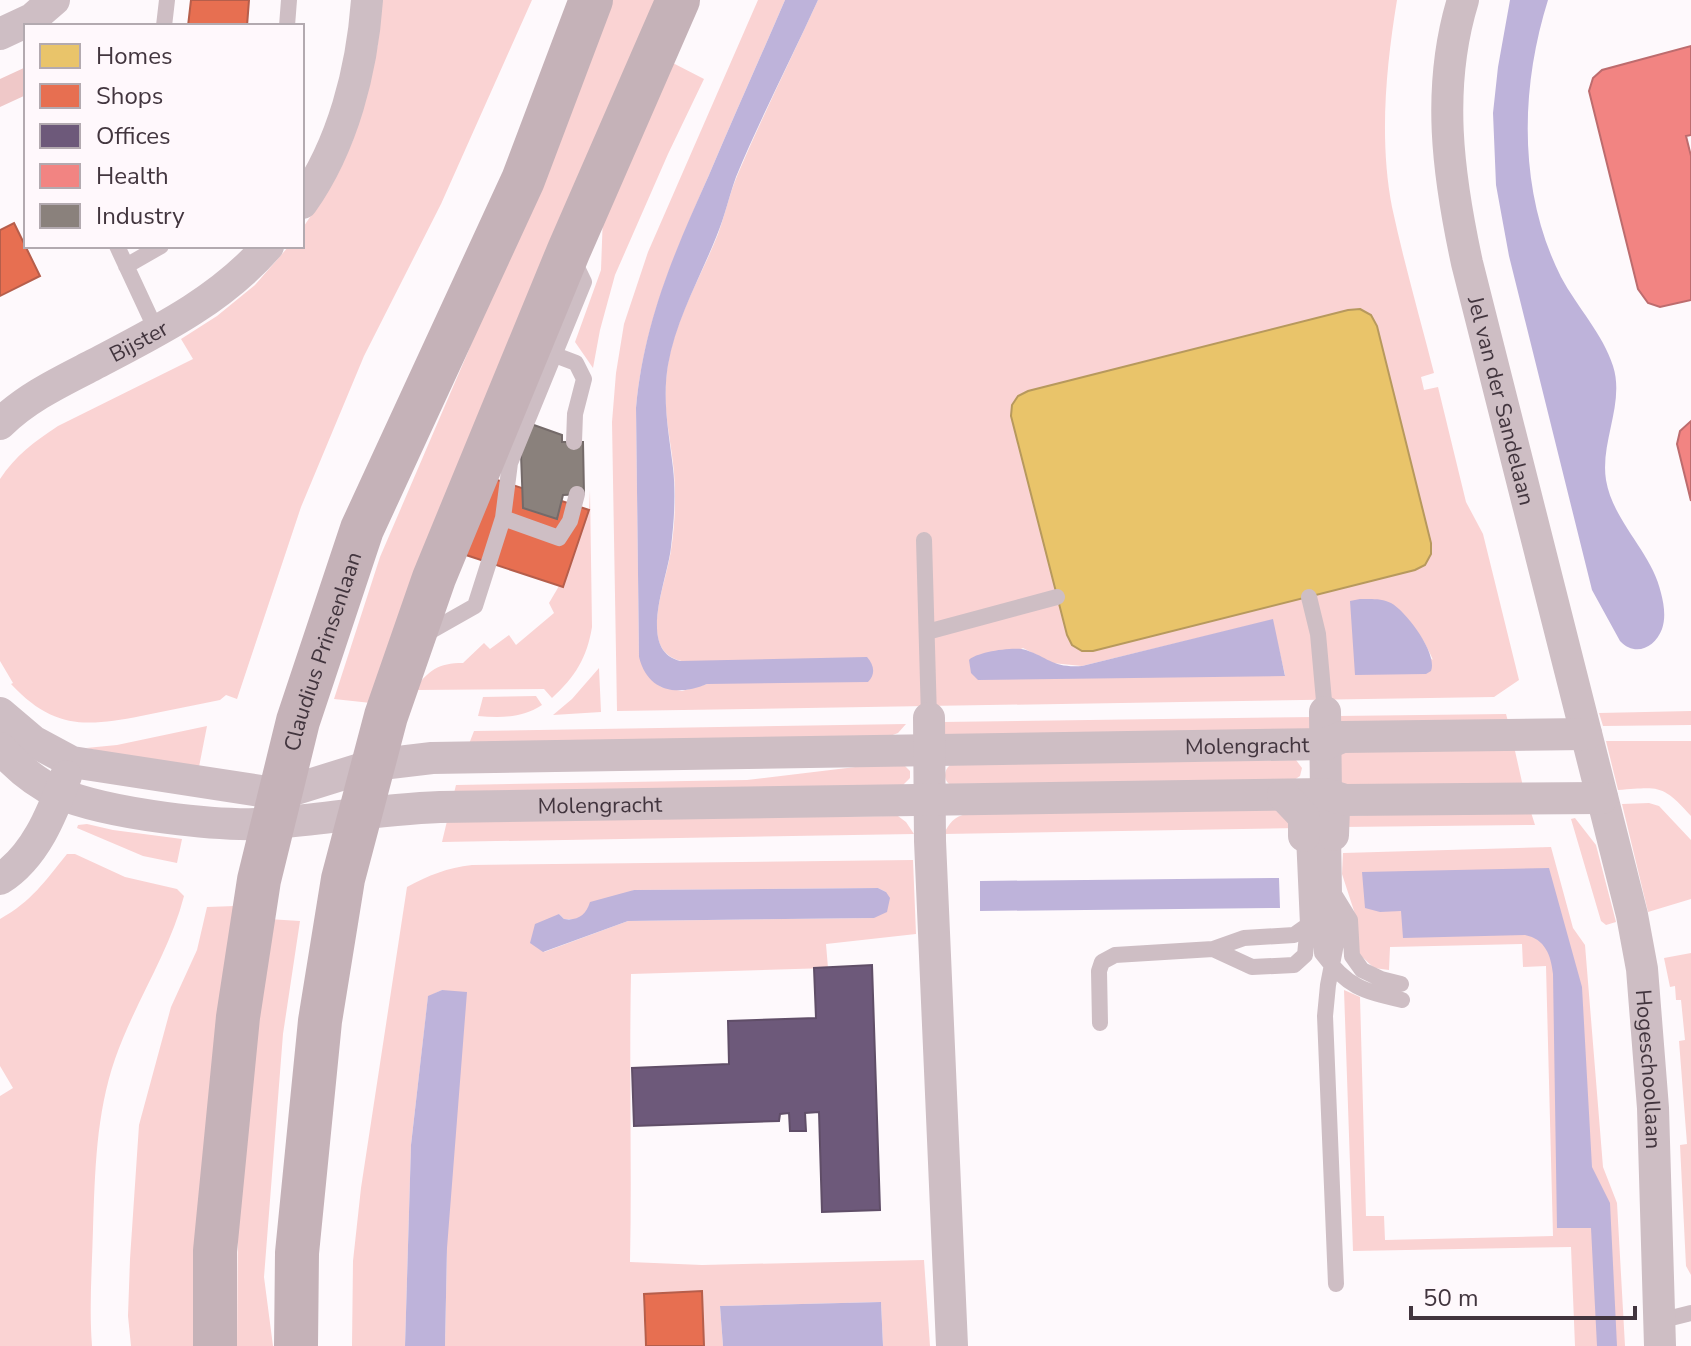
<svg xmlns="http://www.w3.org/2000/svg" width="1691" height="1346" viewBox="0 0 1691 1346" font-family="'Nunito Sans',sans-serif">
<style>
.green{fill:#fad3d3;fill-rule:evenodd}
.forest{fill:#efc8c8}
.water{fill:#beb3da}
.homes{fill:#e9c46a;stroke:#b7995d;stroke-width:2}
.shops{fill:#e76f51;stroke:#b65e4b;stroke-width:2}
.offices{fill:#6d597a;stroke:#604e68;stroke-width:2}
.health{fill:#f28482;stroke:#bd6c6e;stroke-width:2}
.industry{fill:#8a817c;stroke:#746a69;stroke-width:2}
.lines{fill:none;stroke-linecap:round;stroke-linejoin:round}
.service{stroke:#cebec4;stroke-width:16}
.minor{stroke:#cebec4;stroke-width:32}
.secondary{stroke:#c5b2b8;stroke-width:44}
.labels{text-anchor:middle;stroke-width:8;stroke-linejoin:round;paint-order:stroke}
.street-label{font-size:22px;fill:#42353e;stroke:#fff8fc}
</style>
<rect width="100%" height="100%" fill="#fef9fc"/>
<path class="green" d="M379 0H532L441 204 364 356 301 507 237 699 226 695 220 700C194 705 167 711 141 716 85 727 53 729 11 684L13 683 0 661V479C15 456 35 441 58 426L193 359 181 339 217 316 255 285 289 246H302V229L328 190 353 140 378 44Z
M606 0H664L371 703 334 699 380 557 468 352Z
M758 0H785C760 58 734 116 709 175 675 253 644 322 636 408L639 657 661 687 682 691 707 684 689 662C633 658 666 586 671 550 675 525 676 497 674 472 670 431 661 407 668 364 676 317 701 277 718 234 725 215 729 195 737 176 762 117 791 59 818 0H1397C1386 67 1379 140 1392 207 1404 263 1420 318 1434 373L1421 377 1424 390 1438 387 1466 502 1483 534 1519 680 1494 697 617 711 612 422 616 373 624 324 648 252ZM1360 599C1396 598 1420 629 1433 660ZM1272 620 1285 675 971 673 1023 648 1052 663 1082 666Z
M669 61 704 79 668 154 615 275 600 330 593 368 575 342 601 270 603 214Z
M590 490 592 627C587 658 575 677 552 698L544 689 414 690C429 670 438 663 463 663L484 643 490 649 509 635 516 645 554 613 549 603 559 586 563 587 589 510Z
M599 668 601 712 553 715 572 699Z
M536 696 542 705C522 718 501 718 478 716L483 697Z
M1691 711V725L1603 726 1599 713Z
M1506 714 1509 725 1345 728 1337 716Z
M1315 717 1314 729 944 736 942 722Z
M906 724 898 733 890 736 469 744 474 731Z
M207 726 198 772 86 748 117 745Z
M1606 741H1691V816C1662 784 1660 787 1618 790Z
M1513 742 1524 791 1341 789 1338 751Z
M1296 760 1302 768 1300 776 1294 780 949 784C943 779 944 770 950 765Z
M872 765 905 766 910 771V778L903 785 454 793 456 785 747 780Z
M1649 803 1659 806 1691 840V899L1648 912 1622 804Z
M1529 806 1535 825 1342 827 1349 816Z
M1276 810 1296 828 944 834C949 823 954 817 966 814Z
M898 816 906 822 914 834 442 842 447 821Z
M1575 818 1596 845 1616 922 1606 925 1601 921 1571 819Z
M87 824 113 830 182 839 177 863 143 856 77 828 78 825Z
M1551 847 1573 928 1585 945 1603 1167 1617 1203 1625 1346H1575L1571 1247 1353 1251 1344 990 1360 997 1366 1216H1384L1385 1240 1553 1236 1546 966 1523 967 1522 944 1390 947 1389 970 1374 968 1359 954 1355 914 1342 874 1343 853Z
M67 854H75L125 877 177 889 184 896C170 951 134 1004 115 1059 96 1114 95 1172 93 1229 92 1268 89 1307 92 1346H0V1096L13 1088 0 1066V919C32 901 45 881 67 854Z
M913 860 916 934 826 944 828 968 631 974C629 1070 632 1166 630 1262L702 1265 924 1260 930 1346H883L881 1302 720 1306 723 1346H703L700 1292 643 1296 645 1346H445L447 1248 442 990 428 997 411 1145 405 1346H352L353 1261 361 1188 407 887C429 875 447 868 472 865ZM878 888 886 892 874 918 628 921 544 952 559 914 564 919H577L634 890Z
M235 906 197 1346H131L128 1316 130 1259 139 1125 171 1007 197 950 207 907Z
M268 919 300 921 283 1034 264 1277 273 1346H237L238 1222Z
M1691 953V1275L1686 1266 1680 1145 1687 1144 1679 1041 1685 1040 1681 1000H1676L1675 986 1670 987 1664 958Z"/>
<path class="forest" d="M26 67V95L0 107V79Z"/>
<path class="water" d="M785 0H818C791 59 761 117 736 177 729 196 725 216 717 235 700 278 676 319 668 365 662 401 669 433 673 468 676 494 674 522 671 547 668 579 636 650 680 661L867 657C874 665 876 674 868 682L707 684C678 696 648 693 639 657L636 408C644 321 674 253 709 175 734 116 760 58 785 0Z
M1510 0H1548C1520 89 1518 192 1561 277 1577 307 1603 334 1613 366 1625 403 1600 442 1606 480 1613 522 1652 552 1661 593 1664 604 1666 618 1662 629 1655 648 1635 657 1620 641L1592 590 1509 256 1496 185 1493 113 1498 67Z
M1360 599C1370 599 1382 598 1391 603 1407 612 1438 654 1431 671L1426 674 1355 675 1350 601Z
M1273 619 1285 676 978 680 971 673 969 660C976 652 1015 646 1026 650 1049 658 1053 668 1082 666Z
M1549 868 1582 987 1592 1167 1610 1203 1617 1346H1597L1591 1228H1557L1553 974C1551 955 1545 939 1525 935L1403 938 1401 911 1380 912 1365 908 1362 872Z
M1279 878 1280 908 980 911V881Z
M878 888 886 892 890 898 887 912 874 918 628 921 543 952 530 943 535 924 559 914 564 919C578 921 586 915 590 902L634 890Z
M442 990 467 992 447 1248 445 1346H405L411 1145 428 996Z
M881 1302 883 1346H723L720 1306Z"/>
<path class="homes" d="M1360 309 1371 315 1377 326 1431 543V554L1425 565 1415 570 1093 651H1082L1072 645 1067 635 1011 416 1012 405 1018 396 1028 391 1348 310Z"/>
<path class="shops" d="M191 0H249L247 26H188Z
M14 223 40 276 0 296V230Z
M491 478 589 510 563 587 466 555Z
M702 1291 704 1346H646L644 1294Z"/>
<path class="offices" d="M872 965 880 1210 822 1212 819 1112 805 1113 806 1131H790L789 1113 780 1114 779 1121 634 1126 632 1068 729 1064 728 1021 816 1018 814 968Z"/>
<path class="health" d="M1691 46V135L1686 136 1691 156V300L1660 307 1648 303 1638 289 1589 91 1593 78 1602 70Z
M1691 421V501L1677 444 1680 431Z"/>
<path class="industry" d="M531 424 562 435V442H583L584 494 563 495 557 519 523 508 521 454Z"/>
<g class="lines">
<path class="service" d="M164 26 167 0
M287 26 289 0
M117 246 157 332
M126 266 161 246
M555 355 576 363 584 379 575 414 574 442
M503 518 559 538 570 521 577 494
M924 540 929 718
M1309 597 1318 634 1325 712
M927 632 1057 597
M422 636 475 606 503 518 510 463 584 282 572 257
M1333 835 1334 894 1350 920 1352 956 1362 970 1381 979 1401 984
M1318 836 1322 953C1347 987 1363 991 1402 1000
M1334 894 1336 944 1328 985 1325 1016 1336 1284
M1213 949 1244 938 1294 935 1308 925
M1100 1023 1099 971 1102 962 1115 955 1213 949 1252 967 1294 965 1305 955 1308 925 1304 836
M1659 1321 1691 1313"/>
<g class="minor">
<path id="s1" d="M1463 0C1436 88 1448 175 1467 263L1632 915 1642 969 1653 1108 1660 1346"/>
<path d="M0 34 32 19 54 0"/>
<path d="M302 203C343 145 362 70 367 0"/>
<path id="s2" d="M0 424C26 398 60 382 93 365 156 332 220 301 268 246"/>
<path d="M1325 712 1326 794 1334 809 1333 835"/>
<path id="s3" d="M0 713 33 741 72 762 280 794 373 765 432 758 1326 744 1342 737 1586 734"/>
<path d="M929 718 930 841 952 1346"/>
<path id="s4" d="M0 748C16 766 36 783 58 793 108 814 222 828 276 823 331 818 385 809 440 807L1326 794 1345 800 1602 798"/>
<path d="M1283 795 1304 817V836"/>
<path d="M0 879C35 857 52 814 66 776"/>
</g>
<g class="secondary">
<path id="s5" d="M215 1346V1251L238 1017 259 880 298 721 362 529 523 180 591 0"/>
<path d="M296 1346 297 1253 320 1021 343 879 386 716 434 578 569 250 678 0"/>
</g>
</g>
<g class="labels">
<g class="street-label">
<text dy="8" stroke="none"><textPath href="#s2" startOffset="162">Bijster</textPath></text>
<text dy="8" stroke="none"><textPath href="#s1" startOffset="408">Jel van der Sandelaan</textPath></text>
<text dy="8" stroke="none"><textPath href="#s5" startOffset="706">Claudius Prinsenlaan</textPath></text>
<text dy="8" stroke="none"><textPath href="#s3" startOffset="1270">Molengracht</textPath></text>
<text dy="8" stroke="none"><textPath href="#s4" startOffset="620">Molengracht</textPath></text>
<text dy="8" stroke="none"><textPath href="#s1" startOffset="1094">Hogeschoollaan</textPath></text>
</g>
</g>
<rect x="24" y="24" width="280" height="224" fill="#fff8fc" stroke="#b3aab0" stroke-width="2"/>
<rect x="40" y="44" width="40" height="24" fill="#e9c46a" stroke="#b3aab0" stroke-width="2"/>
<text x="96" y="64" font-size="24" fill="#42353e">Homes</text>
<rect x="40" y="84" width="40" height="24" fill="#e76f51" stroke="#b3aab0" stroke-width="2"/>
<text x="96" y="104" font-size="24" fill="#42353e">Shops</text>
<rect x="40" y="124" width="40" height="24" fill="#6d597a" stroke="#b3aab0" stroke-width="2"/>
<text x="96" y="144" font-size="24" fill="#42353e">Offices</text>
<rect x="40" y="164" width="40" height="24" fill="#f28482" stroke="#b3aab0" stroke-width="2"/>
<text x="96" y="184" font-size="24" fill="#42353e">Health</text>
<rect x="40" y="204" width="40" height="24" fill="#8a817c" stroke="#b3aab0" stroke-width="2"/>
<text x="96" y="224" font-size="24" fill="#42353e">Industry</text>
<path d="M1411 1306v12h224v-12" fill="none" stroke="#42353e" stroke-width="4"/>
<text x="1423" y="1306" font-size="24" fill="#42353e" stroke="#fff8fc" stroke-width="6" paint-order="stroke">50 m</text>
</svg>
